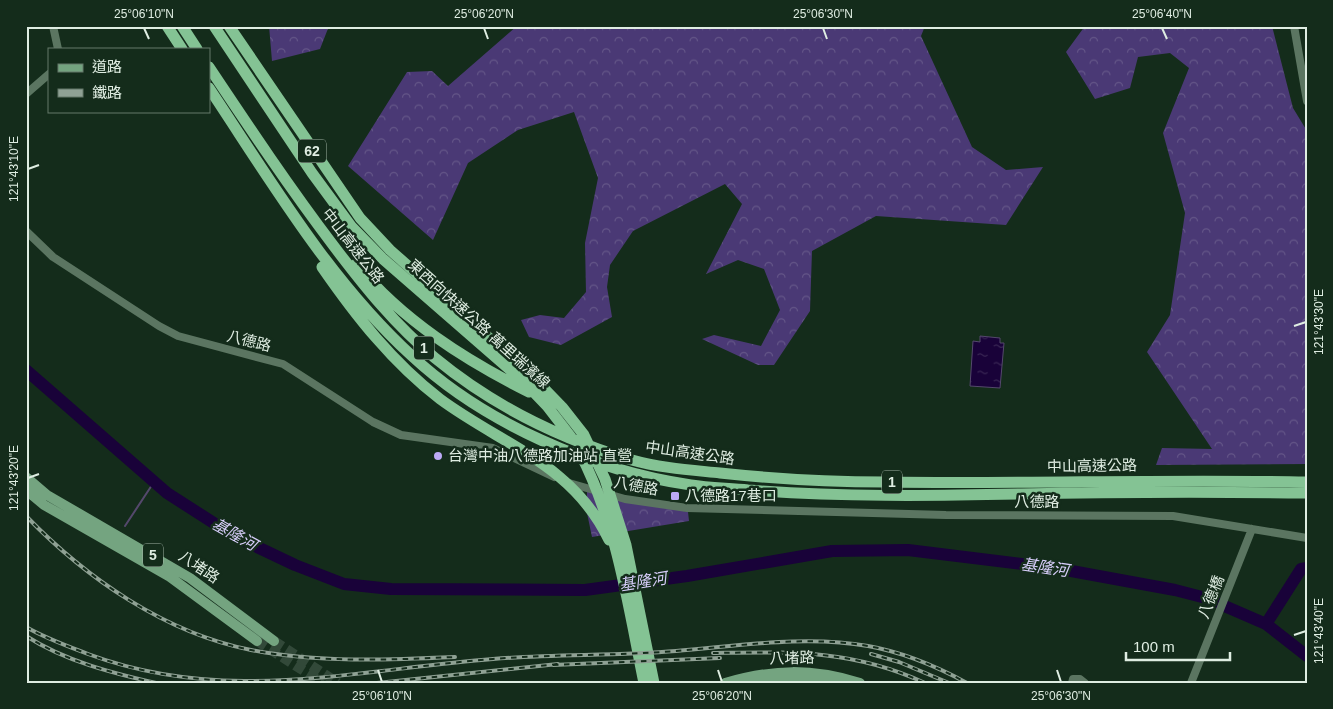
<svg xmlns="http://www.w3.org/2000/svg" width="1333" height="709" viewBox="0 0 1333 709" font-family="Arial,'Noto Sans TC',sans-serif">
<style>
.forest{fill:url(#forest-crowns)}
.water{fill:url(#water-ripples);stroke:#54486c}
.lines{fill:none;stroke-linecap:round;stroke-linejoin:round}
.stream{stroke:#54486c;stroke-width:2}
.river{stroke:#190239;stroke-width:12}
.major-tunnel{stroke:#324939;stroke-width:10;stroke-dasharray:10 5;stroke-linecap:butt}
.minor{stroke:#5b7561;stroke-width:8}
.major{stroke:#74a480;stroke-width:10}
.highway{stroke:#84c394;stroke-width:11}
.rail-casing{stroke:#8fa194;stroke-width:4}
.rail{stroke:#142c1b;stroke-width:2;stroke-dasharray:5.5;stroke-linecap:butt}
.ticks{fill:none;stroke:#dfede2;stroke-width:2}
.poi-dot{fill:#bcaaf6;stroke:#142c1b;stroke-width:2}
.labels{text-anchor:middle;stroke-width:5;stroke-linejoin:round;paint-order:stroke}
.shield{fill:#142c1b;stroke:#a2b3a6;stroke-width:1}
.shield-label{font-size:14px;font-weight:bold;fill:#dfede2}
.street-label{font-size:15px;fill:#dfede2;stroke:#142c1b}
.poi-label{font-size:15px;fill:#dfede2;stroke:#142c1b;text-anchor:start}
.water-label{font-size:16px;font-style:italic;fill:#d6cdf9;stroke:#142c1b}
.neatline{fill:none;stroke:#dfede2;stroke-width:2}
.ticks-label{font-size:12px;text-anchor:middle;fill:#dfede2}
</style>
<defs>
<pattern id="forest-crowns" width="20" height="18" patternUnits="userSpaceOnUse" patternTransform="scale(1.25)"><rect width="20" height="18" fill="#4a3975"/><path d="M2 6a3 3 0 1 1 6 0M12 15a3 3 0 1 1 6 0" fill="none" stroke="#645688"/></pattern>
<pattern id="water-ripples" width="26" height="14" patternUnits="userSpaceOnUse" patternTransform="scale(1.25)"><rect width="26" height="14" fill="#190239"/><path d="M2 4q2-2 4 0t4 0M15 11q2-2 4 0t4 0" fill="none" stroke="#3a2755"/></pattern>
</defs>
<rect width="100%" height="100%" fill="#142c1b"/>
<path class="forest" d="M269 26H329L320 49 272 61Z
M517 26H925L921 36 972 147 1006 170 1043 167 1006 225 876 216 812 251 810 311 774 365H758L702 339 714 335 761 346 780 310 764 269 738 260 706 274 742 204 725 184 633 231 610 265 607 287 612 317 561 345 529 337 521 320 540 315 564 318 586 292 585 243 598 178 574 112 518 130 468 163 433 240 348 166 407 72 432 71 448 86Z
M1085 26H1272L1293 108 1307 131V464L1156 465 1162 448 1212 449 1147 352 1170 315 1185 213 1163 133 1189 68 1170 53 1138 57 1130 88 1095 99 1066 52Z
M587 489 688 512 689 521 592 537 587 513Z"/>
<path class="water" d="M980 336 1000 338V343H1004L1000 388 970 386 973 341 980 342Z"/>
<g class="lines">
<path class="stream" d="M125 526 154 482
M26 650 27 649"/>
<path class="river" d="M26 370 167 493 234 536 295 565 344 584 391 589 585 590 687 576 832 551 908 550 1055 568 1175 590 1206 598 1266 624 1307 656
M1266 624 1301 569 1307 568"/>
<path class="major-tunnel" d="M257 641 323 683
M274 641 338 683"/>
<path class="minor" d="M53 26 58 49
M1294 26 1307 101
M26 94 49 74
M26 231 53 257 159 326 178 336 283 364 373 422 401 435 493 448 554 477
M569 483 625 499 687 508 946 515 1173 516 1307 538
M1072 683 1073 679H1080L1085 683
M1191 683 1252 529"/>
<path class="major" d="M26 477 47 495 190 578 274 641
M26 490 44 505 170 577 257 641
M725 683C774 669 811 668 860 683
M757 683 812 679 832 683"/>
<path class="highway" d="M167 26 182 49
M182 26 197 49
M214 26 312 173 351 226 383 259 523 381 547 406 571 437
M229 26 360 218 390 250 533 377 562 407 584 435 605 479 626 545 654 683
M209 67C249 127 289 187 333 245 364 286 395 325 435 358 492 405 561 439 632 460 660 468 691 470 720 473 776 479 830 482 886 482 1026 484 1166 479 1307 482
M209 88C271 181 329 280 412 356 484 423 593 471 691 485 709 488 729 488 748 490 839 497 930 496 1021 494 1116 492 1211 492 1307 493
M356 264C402 320 465 360 529 392
M322 267C356 316 392 362 440 399 502 445 573 464 609 540
M580 453C617 525 628 605 644 683"/>
<defs>
<path id="rail" d="M26 516C86 578 165 633 251 650 317 663 388 660 455 657
M26 627C45 638 67 646 88 654 225 705 353 670 493 659 554 654 615 656 676 651 739 646 805 635 868 646 902 652 936 666 967 683
M26 636C65 661 112 673 156 683
M713 653C790 652 852 649 925 683
M871 654 899 662 949 683
M553 665 720 658
M377 683 558 664"/>
</defs>
<use href="#rail" class="rail-casing"/>
<use href="#rail" class="rail"/>
</g>
<path class="ticks" d="M144 28 149 39M484 28 488 39M823 28 827 39M1162 28 1167 39M28 169 39 165M1294 326 1306 322M28 478 39 474M1294 635 1306 631M378 670 382 682M718 670 722 682M1057 670 1061 682"/>
<g class="poi-dot">
<circle cx="438" cy="456" r="5"/>
<rect x="670" y="491" width="10" height="10" rx="2.5"/>
</g>
<g class="labels">
<g class="shield">
<rect x="298" y="139.5" width="28" height="23" rx="4"/>
<rect x="414" y="336.5" width="20" height="23" rx="4"/>
<rect x="882" y="470.5" width="20" height="23" rx="4"/>
<rect x="143" y="543.5" width="20" height="23" rx="4"/>
</g>
<g class="shield-label">
<text x="312" y="156">62</text>
<text x="424" y="353">1</text>
<text x="892" y="487">1</text>
<text x="153" y="560">5</text>
</g>
<g class="street-label">
<text transform="translate(353 246) rotate(52)" y="5">中山高速公路</text>
<text transform="translate(479 324) rotate(42)" y="5">東西向快速公路 萬里瑞濱線</text>
<text transform="translate(249 341) rotate(14)" y="5">八德路</text>
<text transform="translate(690 453) rotate(8)" y="5">中山高速公路</text>
<text transform="translate(1092 466) rotate(-1)" y="5">中山高速公路</text>
<text transform="translate(636 486) rotate(10)" y="5">八德路</text>
<text x="1037" y="507">八德路</text>
<text transform="translate(199 567) rotate(34)" y="5">八堵路</text>
<text transform="translate(1211 597) rotate(-68)" y="5">八德橋</text>
<text transform="translate(792 658) rotate(-1)" y="5">八堵路</text>
</g>
<g class="poi-label">
<text x="448" y="461">台灣中油八德路加油站 直營</text>
<text x="685" y="501">八德路17巷口</text>
</g>
<g class="water-label">
<text transform="translate(235 534) rotate(29)" y="6">基隆河</text>
<text transform="translate(1045 567) rotate(8)" y="6">基隆河</text>
<text transform="translate(643 581) rotate(-9)" y="6">基隆河</text>
</g>
</g>
<rect width="1333" height="709" fill="none" stroke="#142c1b" stroke-width="55"/>
<rect x="48" y="48" width="162" height="65" fill="#142c1b" stroke="#65796b"/>
<rect x="58" y="64" width="25" height="8" fill="#74a480" stroke="#65796b"/>
<text x="92" y="72" font-size="15" fill="#dfede2">道路</text>
<rect x="58" y="89" width="25" height="8" fill="#8fa194" stroke="#65796b"/>
<text x="92" y="98" font-size="15" fill="#dfede2">鐵路</text>
<path d="M1126 652v8h104v-8" fill="none" stroke="#dfede2" stroke-width="2.5"/>
<text x="1133" y="652" font-size="15" fill="#dfede2" stroke="#142c1b" stroke-width="4" paint-order="stroke">100 m</text>
<rect x="28" y="28" width="1278" height="654" class="neatline"/>
<g class="ticks-label">
<text x="144" y="18">25°06'10"N</text>
<text x="484" y="18">25°06'20"N</text>
<text x="823" y="18">25°06'30"N</text>
<text x="1162" y="18">25°06'40"N</text>
<text transform="translate(14 169) rotate(-90)" y="4">121°43'10"E</text>
<text transform="translate(1319 322) rotate(-90)" y="4">121°43'30"E</text>
<text transform="translate(14 478) rotate(-90)" y="4">121°43'20"E</text>
<text transform="translate(1319 631) rotate(-90)" y="4">121°43'40"E</text>
<text x="382" y="700">25°06'10"N</text>
<text x="722" y="700">25°06'20"N</text>
<text x="1061" y="700">25°06'30"N</text>
</g>
</svg>
